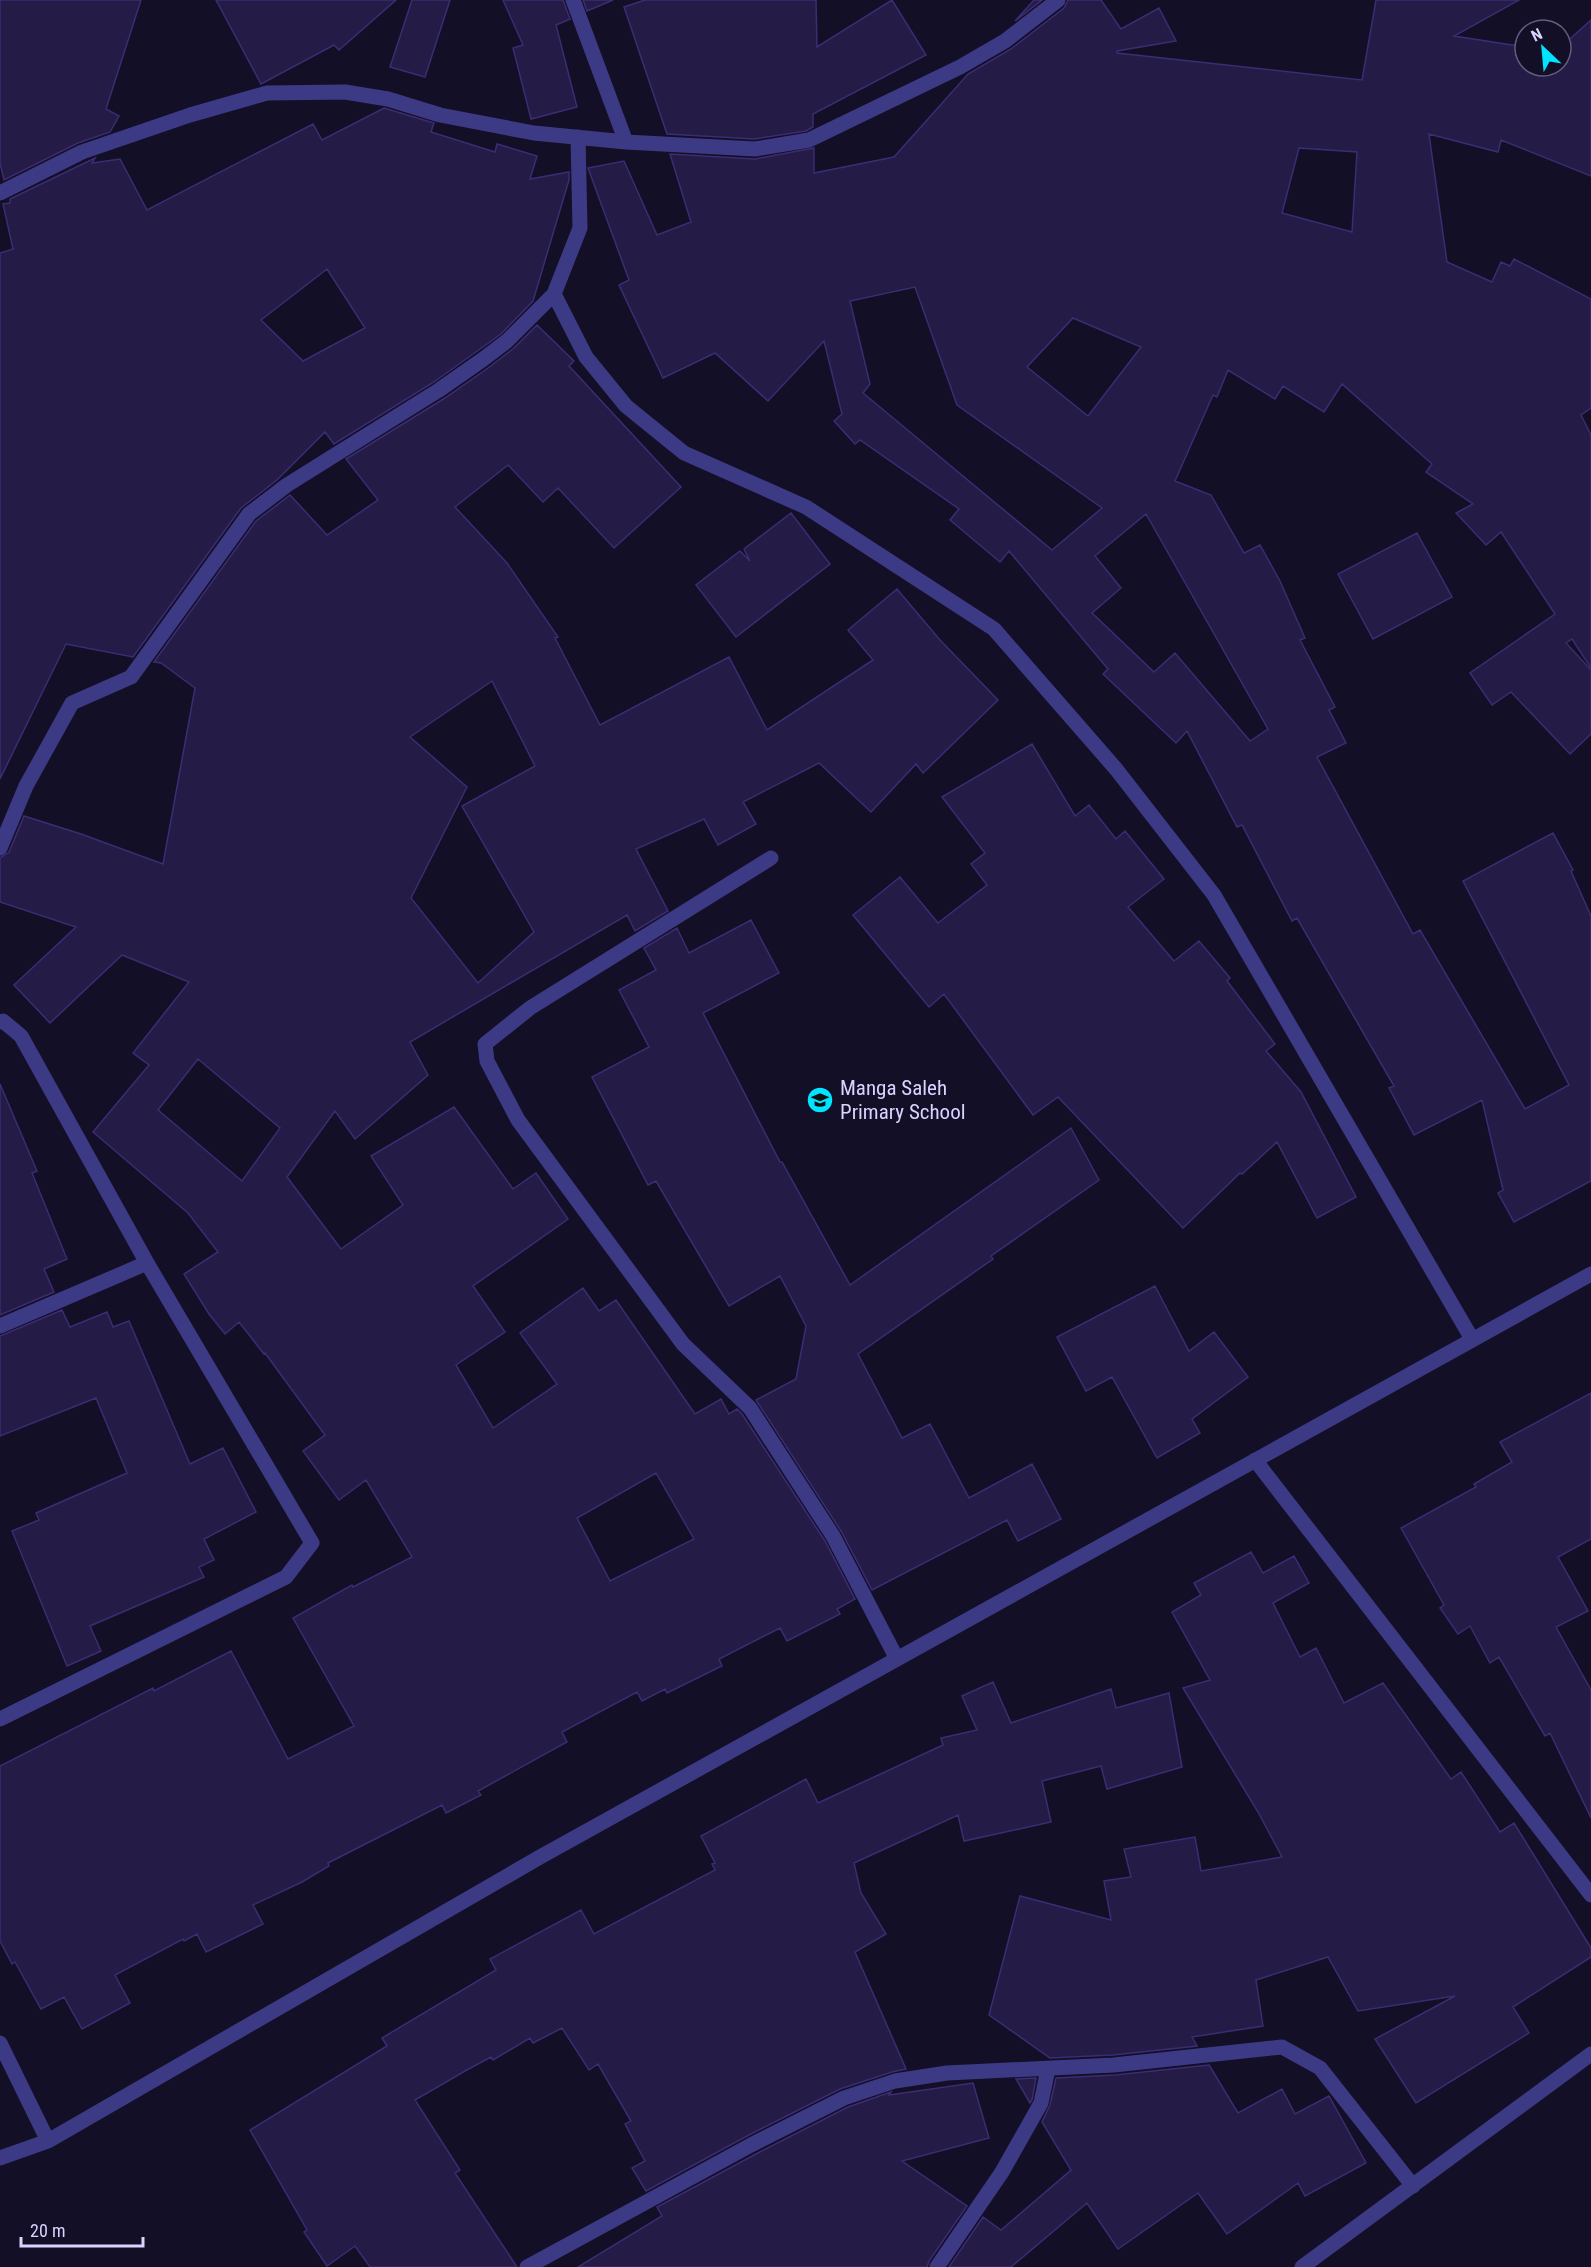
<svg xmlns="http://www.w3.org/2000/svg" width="1591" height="2267" viewBox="0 0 1591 2267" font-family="'Roboto Condensed',sans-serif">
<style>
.building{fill:#241b47;stroke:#3b2d73;stroke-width:1.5;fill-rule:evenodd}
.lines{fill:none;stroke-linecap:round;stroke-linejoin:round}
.minor{stroke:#3d3a85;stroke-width:15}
.labels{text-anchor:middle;stroke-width:5;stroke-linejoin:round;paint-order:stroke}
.poi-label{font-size:21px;fill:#d9d4ff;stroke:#130f26;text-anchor:start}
</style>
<rect width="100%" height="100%" fill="#130f26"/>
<path class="building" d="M0 0H141L106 109 119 116 110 132 78 143 4 180 0 163Z
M216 0H396L339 50 334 45 261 84Z
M412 0H450L425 77 390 67Z
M503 0H563L570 19 556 25 577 107 531 119 513 48 523 45Z
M583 0H613L587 11Z
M645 0H816L817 47 892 0 926 55 813 114V127L806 131 754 139 667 134 624 7Z
M1034 0H1042L1015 21Z
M1068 0H1101L1121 29 1159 8 1176 41 1117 51V53L1362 80 1376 0H1519L1454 36 1525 47V66H1561V47L1591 20V176L1501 140 1498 152 1429 134 1447 262 1492 282 1501 262 1510 266 1514 259 1591 299V408L1581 415 1591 435V668L1572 639 1566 643 1591 670V734L1570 754 1511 692 1492 705 1470 673 1555 614 1501 532 1486 545 1456 513 1473 504 1426 472 1432 464 1342 384 1324 412 1283 386 1275 399 1228 370 1217 397 1213 395 1175 481 1211 495 1244 553 1260 545 1280 581 1305 638 1300 640 1335 707 1329 710 1346 743 1317 757 1413 934 1420 930 1525 1109 1569 1085 1463 881 1553 833 1573 870 1571 871 1591 916V1181L1514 1222 1498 1193 1503 1190 1482 1100 1414 1135 1389 1088 1394 1086 1297 918 1292 921 1242 825 1237 827 1187 731 1176 743 1103 674 1108 669 1009 551 1000 562 950 520 959 509 860 440 855 444 834 421 842 414 824 341 768 401 715 353 663 378 619 285 629 280 588 168 624 161 657 235 691 222 670 154 755 159 814 148V173L894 157 968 74 1011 49 1064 8ZM1299 148 1357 152 1352 232 1282 213ZM915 287 957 405 1102 508 1052 550 863 393 870 384 850 301ZM1073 318 1141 347 1088 416 1027 367ZM1146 514 1268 729 1250 741 1175 653 1154 672 1092 613 1121 588 1095 556Z
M384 108 434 123 431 132 495 152 497 144 537 156 530 179 569 172V180L533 301 501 334 434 382 334 444 325 432 277 480 241 508 133 657 66 644 0 779V253L13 249 3 204 10 203V199L95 158 92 163 120 159 147 210 313 124 322 140ZM327 269 365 328 303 361 261 320Z
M537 325 574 361 569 366 681 487 614 548 558 488 543 502 508 465 455 507 507 563 558 637 555 638 600 725 729 657 767 730 873 660 848 630 897 589 940 640 998 700 923 773 916 764 871 812 819 763 743 802 756 824 718 845 704 819 636 849 668 911 635 931 627 915 410 1042 428 1075 355 1139 335 1111 287 1177 341 1249 403 1205 371 1156 454 1107 513 1189 536 1173 568 1219 473 1286 505 1332 456 1365 493 1428 557 1384 520 1333 583 1288 599 1311 616 1300 695 1414 721 1399 729 1414 737 1409 742 1414 825 1541 855 1599 837 1609 840 1614 787 1641 780 1628 719 1659 722 1666 667 1693 665 1689 642 1701 637 1692 562 1732 567 1742 478 1791 481 1795 446 1813 442 1805 328 1863 329 1866 302 1882 253 1905 263 1924 206 1952 197 1934 184 1941 183 1939 115 1975 130 2003 82 2029 64 1997 41 2009 15 1962 12 1964 0 1941V1766L153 1688 154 1691 231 1651 288 1759 354 1726 293 1618 352 1585 353 1587 412 1557 366 1480 339 1500 303 1451 325 1435 265 1353 264 1354 239 1322 225 1334 209 1314 184 1274 218 1252 188 1213 93 1132 149 1065 133 1053 189 982 122 955 50 1023 14 985 76 927 0 902V858L9 852 24 816 81 834 163 864 195 688 161 663 154 662 256 521 290 495 327 535 378 500 346 459 445 398 488 368 514 348ZM492 681 535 766 462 806 534 932 478 983 411 898 467 787 410 737ZM198 1059 280 1128 242 1181 158 1110ZM656 1473 694 1539 610 1581 577 1518Z
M791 513 830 564 736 637 696 585 740 551 750 561 744 549Z
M1417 533 1452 597 1373 639 1338 574Z
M1032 744 1075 816 1089 805 1116 839 1125 831 1164 879 1128 907 1174 961 1199 941 1230 978 1227 981 1275 1044 1266 1051 1301 1092 1356 1197 1317 1218 1277 1142 1242 1174 1240 1173 1183 1228 1058 1097 1033 1115 944 994 929 1007 853 915 900 877 938 923 987 885 971 864 985 853 942 797Z
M751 920 779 973 703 1013 780 1162H782L850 1285 1071 1128 1099 1180 991 1256 993 1259 858 1354 902 1438 930 1424 969 1498 1032 1464 1061 1519 1018 1541 1007 1520 872 1590 841 1531 756 1400 796 1379 806 1326 780 1276 729 1306 656 1181 648 1185 592 1077 649 1047 619 990 656 970 644 948 677 928 689 953Z
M0 1084 37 1171 32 1173 67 1259 44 1269 54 1292 0 1315Z
M1155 1286 1189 1351 1214 1332 1248 1377 1192 1419 1200 1433 1157 1458 1112 1377 1086 1391 1057 1337Z
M62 1310 70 1327 107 1312 113 1327 129 1321 190 1464 223 1448 256 1512 204 1539 214 1560 199 1567 204 1577 90 1626 101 1651 67 1666 12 1531 39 1520 36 1513 127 1473 96 1398 0 1436V1336Z
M1591 1393V1539L1558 1557 1588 1611 1556 1627 1591 1690V1818L1550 1733 1545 1736 1499 1657 1490 1663 1470 1626 1458 1634 1440 1608 1444 1605 1401 1528 1476 1487 1474 1484 1512 1462 1500 1442Z
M1251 1552 1263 1573 1294 1556 1309 1583 1273 1603 1300 1657 1316 1648 1344 1703 1383 1683 1451 1779 1461 1772 1500 1832 1514 1823 1591 1948V1957L1513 2007 1529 2033 1416 2103 1375 2039 1455 1996 1358 2011 1328 1957 1256 1980 1263 2026 1192 2037 1197 2046 1113 2055 1050 2058 989 2015 1020 1896 1111 1920 1104 1881 1131 1877 1124 1849 1195 1837 1201 1871 1282 1857 1258 1812 1183 1688 1210 1680 1172 1612 1201 1595 1194 1583Z
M993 1682 1011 1723 1111 1689 1116 1708 1169 1693 1182 1767 1107 1789 1101 1766 1042 1781 1051 1822 964 1841 958 1815 854 1863 861 1893 886 1934 855 1952 906 2069 892 2072 840 2089 747 2136 646 2191 632 2168 645 2161 625 2124 631 2121 598 2064 589 2070 562 2028 533 2043 530 2038 493 2060 491 2057 465 2071 415 2100 460 2170 455 2173 517 2267H370L355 2246 327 2266 304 2232 307 2230 250 2130 387 2046 382 2038 496 1970 490 1959 581 1910 594 1934 715 1870 712 1864 715 1863 701 1836 806 1779 818 1803 943 1745 941 1738 977 1730 962 1696Z
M1209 2065 1238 2113 1282 2089 1295 2114 1329 2096 1366 2163 1305 2196 1298 2183 1227 2234 1198 2193 1118 2249 1087 2203 1011 2267H949L983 2217 1001 2230 1071 2170 1042 2122 1050 2105 1056 2078 1115 2075Z
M1036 2078 1032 2100 1030 2103 1016 2079Z
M973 2083 989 2138 902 2161 967 2206 929 2261 927 2267H578L662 2216 657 2207 756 2154 848 2107 891 2092 889 2095Z"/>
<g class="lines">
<path class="minor" d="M573 0 626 142
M0 193 82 152 190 115 267 93 345 92 388 99 440 115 534 133 626 142 755 149 809 140 960 67 1005 41 1058 0
M554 294 586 357 626 406 684 453 806 507 994 629 1116 769 1214 895 1472 1339
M0 848 26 786 72 703 131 677 249 514 287 485 439 390 482 360 507 341 554 294 580 228 578 137
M771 858 530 1008 485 1044 487 1061 518 1120 683 1344 750 1408 833 1536 897 1659
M0 1022 3 1021 21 1036 147 1263 312 1543 286 1577 0 1719
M0 1326 147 1263
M1255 1460 1591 1895
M0 2043 48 2141
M0 2158 48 2141 540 1857 1591 1274
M527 2267 751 2145 844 2098 895 2081 947 2073 1114 2065 1282 2047 1320 2068 1413 2186
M937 2267 1002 2172 1041 2103 1048 2069
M1302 2267 1591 2054"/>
</g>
<defs>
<symbol id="school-disc" viewBox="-11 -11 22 22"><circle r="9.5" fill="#00e5ff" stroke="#130f26"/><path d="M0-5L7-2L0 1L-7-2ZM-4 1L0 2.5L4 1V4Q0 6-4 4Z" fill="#111"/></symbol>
</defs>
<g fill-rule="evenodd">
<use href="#school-disc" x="805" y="1085" width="30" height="30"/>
</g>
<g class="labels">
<g class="poi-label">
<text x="840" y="1095">Manga Saleh<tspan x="840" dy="24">Primary School</tspan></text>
</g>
</g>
<g transform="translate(1543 48) rotate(334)"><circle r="28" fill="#130f26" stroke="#625e7d" stroke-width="1.5"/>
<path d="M0-4.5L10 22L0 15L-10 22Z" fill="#00e5ff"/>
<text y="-9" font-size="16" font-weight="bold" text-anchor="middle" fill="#d9d4ff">N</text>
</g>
<path d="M21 2237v9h122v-9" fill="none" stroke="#d9d4ff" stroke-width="3"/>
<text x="30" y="2237" font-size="18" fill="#d9d4ff" stroke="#130f26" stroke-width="4.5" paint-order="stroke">20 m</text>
</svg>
